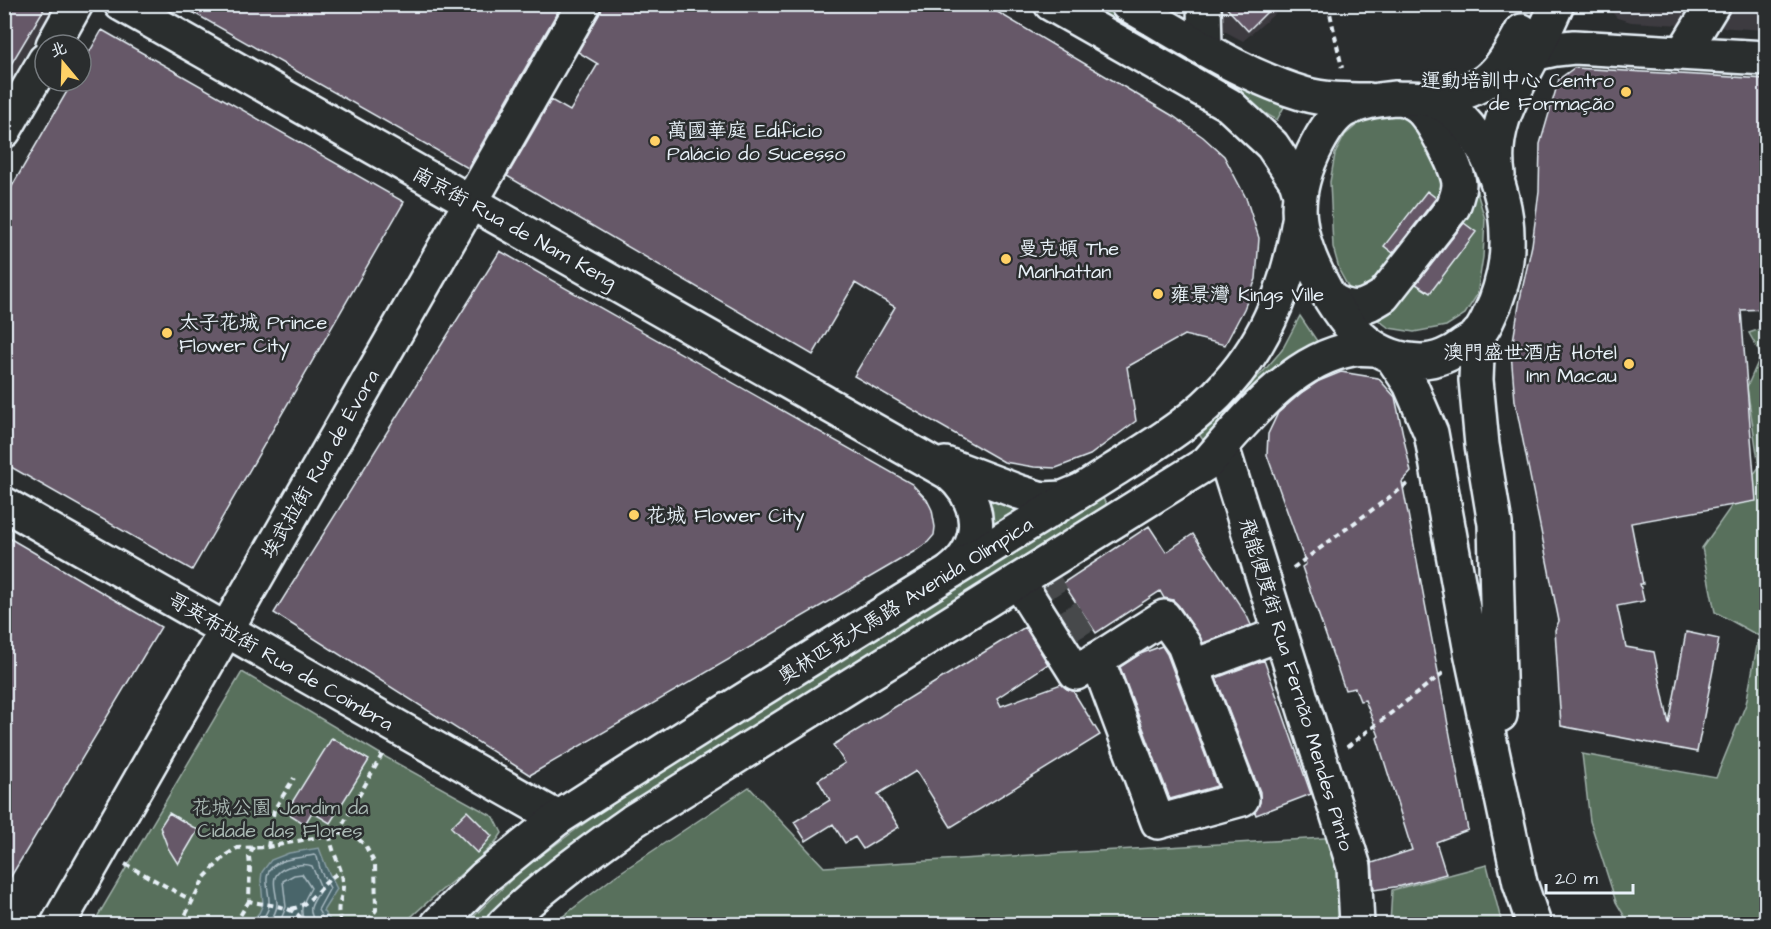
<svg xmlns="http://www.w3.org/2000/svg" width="1771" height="929" viewBox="0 0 1771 929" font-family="'Architects Daughter','LXGW WenKai TC',sans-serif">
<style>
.built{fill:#3c3a3f}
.green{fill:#59705c;stroke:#a0b0aa;stroke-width:1.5}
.water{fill:#48656b;stroke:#889da3;stroke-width:1.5}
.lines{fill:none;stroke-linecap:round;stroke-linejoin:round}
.shore{stroke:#a8b9c0;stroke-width:1.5}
.building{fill:#665967;stroke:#e8f1f8;stroke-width:1.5}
.minor-tunnel{stroke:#464a4c;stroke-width:33;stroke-dasharray:33 16;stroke-linecap:butt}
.minor-casing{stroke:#e8f1f8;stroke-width:38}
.major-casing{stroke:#e8f1f8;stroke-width:38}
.path{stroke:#e8f1f8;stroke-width:4;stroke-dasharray:6 4.5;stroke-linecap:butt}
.minor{stroke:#2a2d2e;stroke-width:33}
.major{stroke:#2a2d2e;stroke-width:33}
.poi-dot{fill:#ffd166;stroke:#2a2d2e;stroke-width:2}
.labels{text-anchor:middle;stroke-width:5;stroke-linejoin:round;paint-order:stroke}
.poi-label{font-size:20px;fill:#e8f1f8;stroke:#2a2d2e;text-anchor:start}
.street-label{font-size:20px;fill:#e8f1f8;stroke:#2a2d2e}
.park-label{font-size:20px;fill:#a8b7b2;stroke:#2a2d2e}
</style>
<rect width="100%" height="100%" fill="#2a2d2e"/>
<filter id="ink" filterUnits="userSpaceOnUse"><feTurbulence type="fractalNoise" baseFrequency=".0167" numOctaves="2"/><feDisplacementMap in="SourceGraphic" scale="12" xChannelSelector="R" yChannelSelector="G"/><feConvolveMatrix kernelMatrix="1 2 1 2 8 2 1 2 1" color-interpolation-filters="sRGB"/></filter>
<g filter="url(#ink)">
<path class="built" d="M5 5H54L5 90Z
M1175 5H1285L1243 41Z
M1606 5H1766V30L1631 22 1617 18Z"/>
<path class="green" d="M1073 5H1107L1285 105 1277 120Z
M1395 112 1419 116 1471 172 1485 219 1483 257 1477 295 1465 314 1446 326 1414 332 1389 328 1365 310 1352 294 1340 272 1333 247 1330 182 1335 154 1345 135 1365 118Z
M1300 316 1321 347 1287 365 1203 440 1196 430 1262 373 1282 350Z
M1766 327V924H1629L1616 902 1590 821 1582 754 1716 778 1746 704 1759 636 1715 612 1702 548 1759 467 1747 387 1761 355 1749 333Z
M975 494 1015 505C1017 516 1002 526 992 525Z
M1102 497 1108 506 539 875 480 924H466L520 871 616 800Z
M242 672 382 755 494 817 502 833C495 845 486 852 476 861 452 883 426 901 404 924H93Z
M749 787 824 867 1341 837 1349 924H553L615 876Z
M1487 865 1502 924H1390L1392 890Z"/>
<path class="water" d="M319 848 327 869 337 889 323 911 333 924H249L259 913 263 904 261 880 262 872 271 860 289 853Z"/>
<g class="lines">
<path class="shore" d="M257 924C262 919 269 912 269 904 270 890 260 874 276 864 288 857 302 858 314 855L317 857 321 872 330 888 318 910 326 924
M267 924C272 919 277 911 277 903 276 886 267 875 288 867 295 865 305 863 312 866L321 888C314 904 304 907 317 924
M279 924 286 907 283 881 294 875 302 874 311 888C304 901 297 910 306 924"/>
</g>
<path class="building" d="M4 4H47L4 76Z
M178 4H562L468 168Z
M603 4H984L1173 116 1203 137 1224 156 1246 198 1259 238 1256 279 1244 309 1225 345 1184 335 1127 367 1136 421 1090 455 1056 468 1034 467 1004 462 854 376 895 307 855 283 813 355 507 176 551 100 570 111 598 64 578 52 600 13Z
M1223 4H1275L1248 31Z
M102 30 404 202 192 570 4 463V200L73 81H81V67Z
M1574 68 1767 79V309L1741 310 1756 501 1631 523 1643 584H1640L1644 601 1617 606 1626 647 1654 652 1669 724 1686 632 1719 639 1697 752 1561 726 1555 630 1559 621 1515 401 1511 353 1520 299 1532 245 1539 191 1540 144 1559 79Z
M1427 191 1436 198 1393 253 1384 246Z
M1464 223 1476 232 1430 293 1416 284Z
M500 251 912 484 927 500 932 510 935 527 934 535 928 542 915 551 530 775 274 613Z
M1341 372 1378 378 1395 397 1411 472 1402 482 1468 830 1436 842 1446 874 1401 886 1374 890 1372 863 1412 850 1377 738 1379 736 1365 700 1360 701 1355 688 1345 690 1302 567 1306 564 1267 455 1268 434 1278 413 1301 393 1319 381Z
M1149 526 1166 552 1193 534 1247 616 1251 625 1203 643 1179 606 1173 600 1164 598 1160 591 1096 633 1063 583Z
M4 535 161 627 4 888Z
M1025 627 1048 664 997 698 1001 706 1061 684 1067 689 1073 691 1100 735 951 827 916 771 878 794 899 827 863 849 855 837 845 843 833 824 806 841 794 822 830 800 818 780 845 763 833 745Z
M1162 646 1167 654 1217 786 1170 799 1120 667 1140 654Z
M1264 660 1311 794 1256 815 1255 812 1260 802V792L1216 678Z
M332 738 369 760 330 823 312 812 305 824 286 812Z
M467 811 492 836 477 853 451 827Z
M169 813 198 830 178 864 168 848 160 827Z"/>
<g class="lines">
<path class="minor-tunnel" d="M1036 569 1081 640"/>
<defs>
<path id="minor" d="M121 4 949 473C982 501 986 543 951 571
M1204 4 1205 48
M53 45 76 4
M1683 53 1713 4
M1533 54 1556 49 1574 47 1766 58
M4 131 45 60
M1332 300C1354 312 1362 309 1383 296L1453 207C1456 199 1459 192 1459 184 1458 168 1433 121 1421 109 1417 105 1411 102 1406 99
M1222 447 1354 867 1357 924
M945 464 1019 492 1042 499 1063 498 1080 491
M4 504 558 818
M1018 581 1076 673 1164 617 1184 645 1242 799 1158 822 1097 659
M1192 667 1280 634
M58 924 584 4"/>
<path id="major" d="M1051 4 1229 105 1272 145 1296 181 1300 194
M1127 4C1185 37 1241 75 1304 94 1324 100 1348 100 1368 100
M1396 98C1407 99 1422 97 1432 100 1479 116 1507 190 1507 236 1508 258 1503 282 1495 303 1490 313 1486 326 1478 335 1474 339 1468 342 1463 345 1452 354 1436 361 1421 361 1374 360 1349 330 1327 293 1315 271 1303 247 1300 221 1296 195 1306 165 1318 143 1325 130 1334 115 1347 109 1364 101 1378 100 1396 98Z
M1431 100C1485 91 1497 78 1522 31
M1498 175C1491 128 1512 96 1533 56 1541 39 1549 22 1557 4
M1478 334 1476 380 1482 445 1495 524 1500 715
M1392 357 1410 384 1431 433 1471 652 1520 883 1534 924
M438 924 485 877 558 818C703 724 850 634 997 543 1036 519 1075 495 1114 470 1155 444 1195 421 1227 384 1269 338 1289 281 1299 220
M504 924C542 886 589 853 633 821L1207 463C1246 419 1292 359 1353 349 1361 348 1369 349 1376 349"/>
</defs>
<use href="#minor" class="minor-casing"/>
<use href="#major" class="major-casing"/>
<path class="path" d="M1328 4 1342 68
M1293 568 1410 482
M1347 747 1443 673
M338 833 383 753
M330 835C331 852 342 866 343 882 344 901 333 904 342 924
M253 847 249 857 250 866 249 901C267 906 297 904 304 924
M268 847 274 810 294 778
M125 864 191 900
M291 909C314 905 321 880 341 872
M181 924 204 878 226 855 237 848 268 847 338 833 355 836 365 845 375 864 376 910 366 924
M235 924 249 901"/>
<use href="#minor" class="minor"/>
<use href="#major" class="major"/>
</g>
</g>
<g class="poi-dot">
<circle cx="1626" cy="92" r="6"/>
<circle cx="655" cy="141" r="6"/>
<circle cx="1006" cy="259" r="6"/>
<circle cx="1158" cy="294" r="6"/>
<circle cx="167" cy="333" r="6"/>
<circle cx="1629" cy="364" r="6"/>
<circle cx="634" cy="515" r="6"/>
</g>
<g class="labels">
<g class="poi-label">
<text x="1614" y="87" text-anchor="end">運動培訓中心 Centro<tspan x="1614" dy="23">de Formação</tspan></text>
<text x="667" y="137">萬國華庭 Edifício<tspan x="667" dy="23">Palácio do Sucesso</tspan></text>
<text x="1018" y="255">曼克頓 The<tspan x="1018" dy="23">Manhattan</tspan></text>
<text x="1170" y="301">雍景灣 Kings Ville</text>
<text x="179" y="329">太子花城 Prince<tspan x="179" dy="23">Flower City</tspan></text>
<text x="1617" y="359" text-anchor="end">澳門盛世酒店 Hotel<tspan x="1617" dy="23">Inn Macau</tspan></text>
<text x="646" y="522">花城 Flower City</text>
</g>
<g class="street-label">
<text transform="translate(515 227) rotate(29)" y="7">南京街 Rua de Nam Keng</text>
<text transform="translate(320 464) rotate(-60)" y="7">埃武拉街 Rua de Évora</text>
<text transform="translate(905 600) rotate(-32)" y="7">奧林匹克大馬路 Avenida Olímpica</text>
<text transform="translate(281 661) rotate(30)" y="7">哥英布拉街 Rua de Coimbra</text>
<text transform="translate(1297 684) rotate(73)" y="7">飛能便度街 Rua Fernão Mendes Pinto</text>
</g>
<g class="park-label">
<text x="280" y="814">花城公園 Jardim da<tspan x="280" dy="23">Cidade das Flores</tspan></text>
</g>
</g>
<rect width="1771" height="929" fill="none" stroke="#2a2d2e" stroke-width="24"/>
<rect x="12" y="12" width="1747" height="905" fill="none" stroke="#e8f1f8" stroke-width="2" filter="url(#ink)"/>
<g transform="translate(63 63) rotate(341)"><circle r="28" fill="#2a2d2e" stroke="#767b7f" stroke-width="1.5"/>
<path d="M0-4.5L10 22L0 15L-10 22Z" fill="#ffd166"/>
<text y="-9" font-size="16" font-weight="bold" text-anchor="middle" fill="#e8f1f8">北</text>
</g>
<path d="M1546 884v9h87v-9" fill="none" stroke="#e8f1f8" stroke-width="3"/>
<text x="1555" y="884" font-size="18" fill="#e8f1f8" stroke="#2a2d2e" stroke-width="4.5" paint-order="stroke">20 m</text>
</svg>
